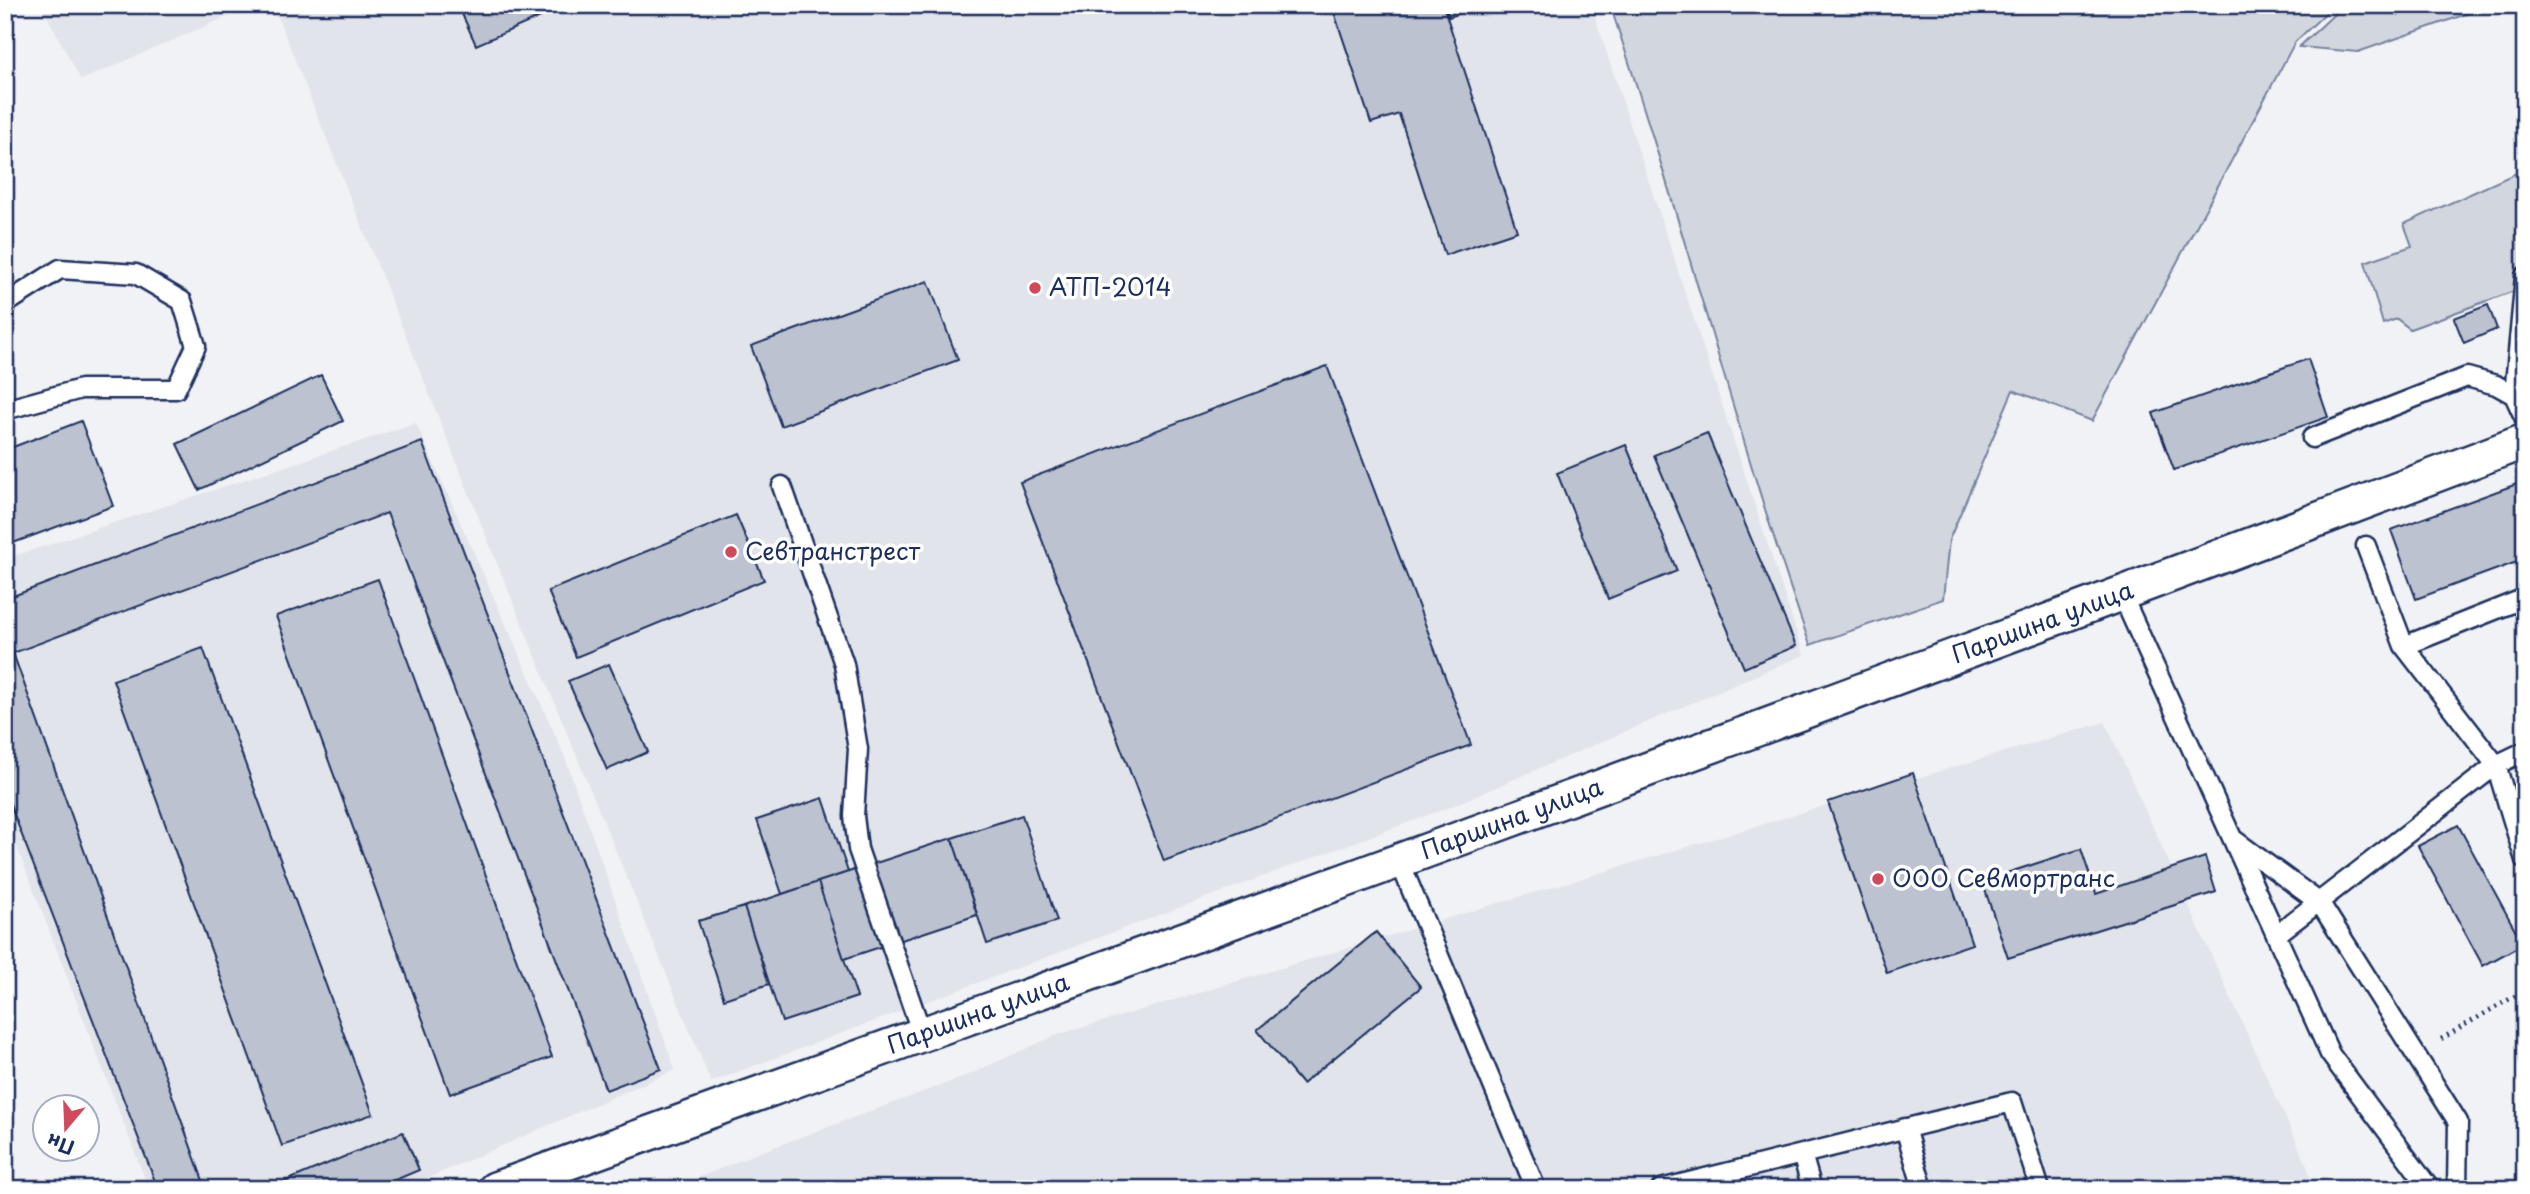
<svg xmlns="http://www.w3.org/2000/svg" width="2530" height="1194" viewBox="0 0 2530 1194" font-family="'Playpen Sans',sans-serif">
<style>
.built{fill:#e1e4ea}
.green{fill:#d2d6df;stroke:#76829e;stroke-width:2}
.building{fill:#bcc2d0;stroke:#1b2f5e;stroke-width:2}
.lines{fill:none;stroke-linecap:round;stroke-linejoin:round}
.service-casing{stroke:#1b2f5e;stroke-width:23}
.minor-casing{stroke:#1b2f5e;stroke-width:38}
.path{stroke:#1b2f5e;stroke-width:4.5;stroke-dasharray:2 5;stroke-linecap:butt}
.service{stroke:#fff;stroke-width:18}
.minor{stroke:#fff;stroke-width:33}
.poi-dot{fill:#d1495b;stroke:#fff;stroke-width:2.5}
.labels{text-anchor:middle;stroke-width:7;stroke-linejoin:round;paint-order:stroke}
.poi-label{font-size:24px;fill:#1b2f5e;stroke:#fff;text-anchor:start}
.street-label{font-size:24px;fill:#1b2f5e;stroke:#fff}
</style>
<rect width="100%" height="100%" fill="#f1f2f5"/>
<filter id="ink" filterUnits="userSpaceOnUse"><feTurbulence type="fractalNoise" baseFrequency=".0143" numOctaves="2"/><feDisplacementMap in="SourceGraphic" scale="14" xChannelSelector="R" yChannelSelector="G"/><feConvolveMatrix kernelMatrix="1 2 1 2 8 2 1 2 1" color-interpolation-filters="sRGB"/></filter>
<g filter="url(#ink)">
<path class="built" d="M41 5H252V6L81 80Z
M273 5H1591L1804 655 1447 808 711 1082 497 563Z
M416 423 564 755 675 1070 403 1189H149L5 816V559Z
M2105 722 2306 1163 2313 1189H671L760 1152 961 1078 1054 1036Z"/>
<path class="green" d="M1610 5H2334L2295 42 2092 421 2013 390 1949 540 1943 599 1810 645C1736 434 1682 217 1610 5Z
M2344 5H2492L2358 52 2299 47Z
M2525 169V249L2517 290 2410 329 2397 319 2383 324 2365 262 2412 246 2404 224Z"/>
<path class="building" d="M458 5H549L552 12 476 45Z
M1354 5H1443L1517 231 1445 255 1399 114 1371 123 1334 12Z
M1445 5H1484L1449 17Z
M928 281 958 360 781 426 751 346Z
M2488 305 2497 329 2464 343 2454 318Z
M2308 359 2328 417 2174 470 2153 413Z
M1327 366 1471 745 1164 861 1020 482Z
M321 375 343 421 199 490 177 444Z
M81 421 113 506 5 546V450Z
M1707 433 1796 646 1744 668 1654 455Z
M422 442 661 1069 606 1090 387 513 13 653 206 1189H158L5 791V599Z
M1626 445 1677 571 1608 599 1557 473Z
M2525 481V559L2416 599 2391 530Z
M736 515 764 580 576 657 548 591Z
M378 579 552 1057 450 1094 276 616Z
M203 648 373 1114 282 1146 113 680Z
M609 664 648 752 607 770 568 681Z
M1913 773 1972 944 1887 973 1828 802Z
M823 798 848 872 782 894 757 820Z
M1022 815 1057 921 987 944 952 838Z
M2458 825 2523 944 2483 966 2418 846Z
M952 838 977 915 844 959 818 882Z
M2081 849 2096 894 2205 857 2216 892 2008 958 1982 881Z
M818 882 857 997 782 1022 744 907Z
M744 907 769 984 724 999 698 921Z
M1376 932 1421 987 1302 1084 1257 1030Z
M403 1132 419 1170 374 1189H267Z"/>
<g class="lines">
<defs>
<path id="service" d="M5 304 60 269 136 274 182 301 196 346 176 389H81L12 408
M2514 395 2525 276
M2312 438 2467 377 2496 385 2514 395 2525 419
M782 486 844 664 858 749 854 816 858 849 922 1034
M2366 546 2404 646 2525 598
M2122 595 2330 1054 2430 1189
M2525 751 2496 765 2525 860
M2233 839 2320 903 2458 1122 2457 1189
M1399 860 1536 1189
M2276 935 2496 765 2404 646
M1905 1128 1923 1189
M1802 1154 1812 1189
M1661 1189 2012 1102 2040 1189"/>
<g id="minor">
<path id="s1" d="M495 1189C1173 944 1851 698 2525 441"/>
</g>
</defs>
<use href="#service" class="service-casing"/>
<use href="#minor" class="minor-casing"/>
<path class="path" d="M2441 1039 2525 990"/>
<use href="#service" class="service"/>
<use href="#minor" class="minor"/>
</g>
</g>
<g class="poi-dot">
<circle cx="1035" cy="288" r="7"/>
<circle cx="731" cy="552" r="7"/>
<circle cx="1878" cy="879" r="7"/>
</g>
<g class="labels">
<g class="poi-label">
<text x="1049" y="296">АТП-2014</text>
<text x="745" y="560">Севтранстрест</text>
<text x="1892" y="887">ООО Севмортранс</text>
</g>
<g class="street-label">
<text dy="8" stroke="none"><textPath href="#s1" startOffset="1648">Паршина улица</textPath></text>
<text dy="8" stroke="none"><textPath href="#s1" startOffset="1082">Паршина улица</textPath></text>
<text dy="8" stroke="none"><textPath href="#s1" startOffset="514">Паршина улица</textPath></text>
</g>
</g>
<rect width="2530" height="1194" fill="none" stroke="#fff" stroke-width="28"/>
<rect x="14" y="14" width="2502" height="1166" fill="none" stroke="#1b2f5e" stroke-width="2.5" filter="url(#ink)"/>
<g transform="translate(66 1128) rotate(199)"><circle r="33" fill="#ffffff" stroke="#a4acbf" stroke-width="2"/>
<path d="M0-5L12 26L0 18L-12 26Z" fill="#d1495b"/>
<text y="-10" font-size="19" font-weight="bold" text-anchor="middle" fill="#1b2f5e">Пн</text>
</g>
</svg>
